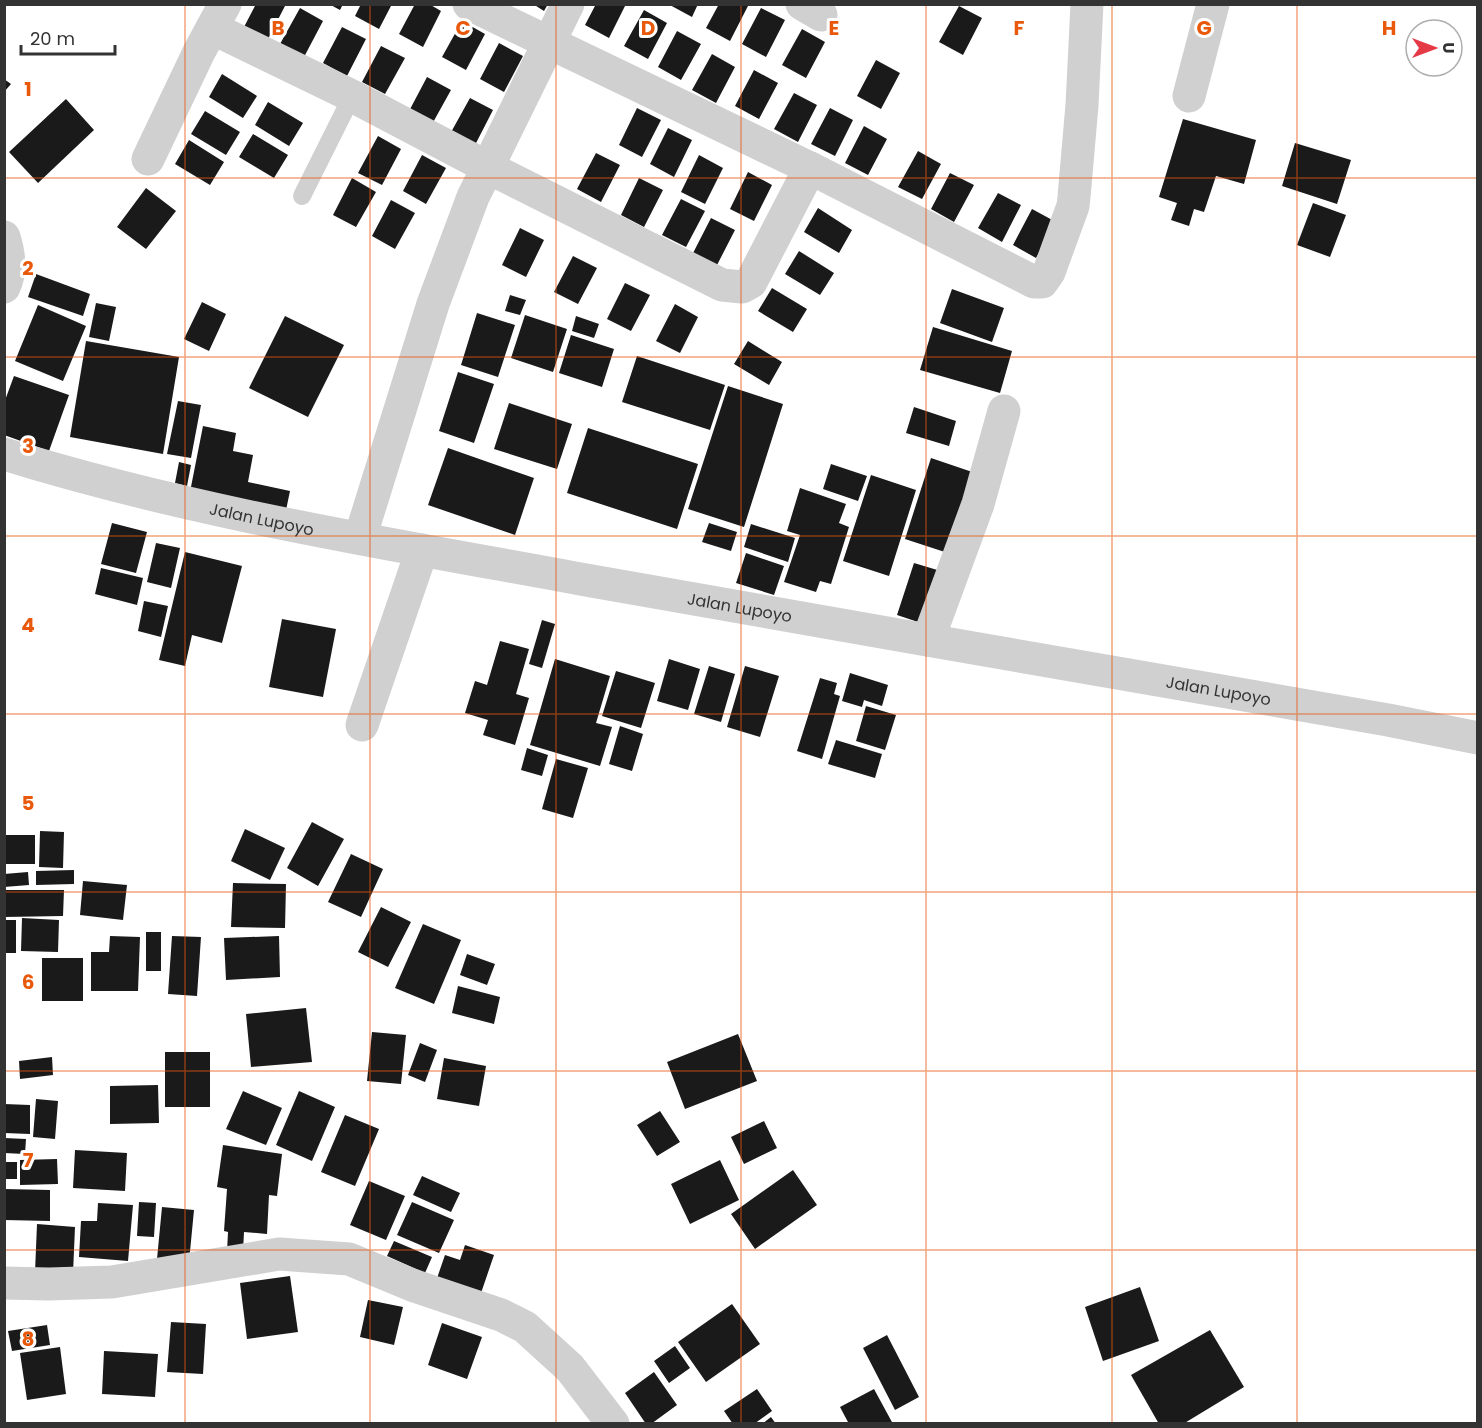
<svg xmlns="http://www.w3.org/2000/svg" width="1482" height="1428" viewBox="0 0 1482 1428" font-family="Poppins,sans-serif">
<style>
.building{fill:#1a1a1a}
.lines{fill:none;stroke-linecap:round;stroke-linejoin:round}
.lane{stroke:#d0d0d0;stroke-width:18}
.street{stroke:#d0d0d0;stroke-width:33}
.grid{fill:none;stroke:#e8590c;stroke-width:1.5;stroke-opacity:0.55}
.labels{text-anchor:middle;stroke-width:6;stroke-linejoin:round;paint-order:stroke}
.street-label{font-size:16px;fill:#333;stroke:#fff}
.grid-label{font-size:20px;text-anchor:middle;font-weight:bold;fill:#e8590c;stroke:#fff;stroke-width:6;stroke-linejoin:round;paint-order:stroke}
</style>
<rect width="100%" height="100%" fill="#fff"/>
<path class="building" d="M256 4H286L268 39 244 27Z
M329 4H343L340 10Z
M361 4H392L379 29 355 16Z
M415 4H429L441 11 423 47 399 34Z
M533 4H548L544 11Z
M596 4H626L609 38 585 25Z
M668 4H698L692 17Z
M719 4H749L730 41 706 28Z
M959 6 982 18 963 55 939 42Z
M300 8 323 21 304 57 280 44Z
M761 8 785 20 766 57 742 44Z
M644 10 667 23 648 59 624 46Z
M462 21 485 34 466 70 442 57Z
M342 27 366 39 347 76 323 63Z
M802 29 825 42 806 78 782 65Z
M677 31 701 44 681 80 658 67Z
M499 43 523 56 504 92 480 79Z
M381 46 405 58 385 94 362 82Z
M712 54 735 67 716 103 692 90Z
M876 60 900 73 881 109 857 96Z
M754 70 778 83 759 119 735 106Z
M222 74 257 96 243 118 209 97Z
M427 77 451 90 431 126 408 113Z
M4 79 11 84 4 92Z
M794 93 817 105 798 142 774 129Z
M470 98 493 110 474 147 450 134Z
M66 99 94 130 38 183 9 152Z
M268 102 303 123 289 146 255 125Z
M637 108 661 120 642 157 619 145Z
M830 108 853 120 835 156 811 144Z
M205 111 240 132 226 155 191 134Z
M1183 119 1256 140 1244 184 1216 176 1204 212 1194 209 1189 226 1171 220 1177 203 1159 197Z
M864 126 887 139 868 175 845 163Z
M668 128 692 140 674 177 650 164Z
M253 134 288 155 274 178 239 157Z
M378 136 401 149 382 185 358 173Z
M189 140 224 162 210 185 175 164Z
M1295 143 1351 160 1337 204 1282 186Z
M918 151 941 164 922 199 898 187Z
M596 153 620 165 601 202 577 189Z
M422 155 446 168 426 204 403 191Z
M699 155 723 168 705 204 681 192Z
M748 172 772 185 754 221 730 209Z
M950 173 974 185 954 222 931 209Z
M352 178 376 192 356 227 333 215Z
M639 178 663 190 644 227 621 215Z
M146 188 176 211 146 249 117 227Z
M998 193 1021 205 1002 242 978 228Z
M681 199 705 211 686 247 662 235Z
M391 200 415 213 395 249 372 236Z
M1313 203 1346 215 1330 257 1297 245Z
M818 208 852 230 839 253 804 232Z
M1032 209 1056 222 1036 258 1013 245Z
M711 218 735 230 716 267 692 255Z
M520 228 544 240 526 277 502 265Z
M799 251 834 273 820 295 785 274Z
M573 256 597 268 578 304 554 292Z
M36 274 90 294 83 316 28 297Z
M625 283 650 295 631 331 607 319Z
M772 288 807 309 793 332 758 311Z
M952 289 1004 308 992 342 940 323Z
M510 295 526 300 520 315 505 311Z
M202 302 226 314 209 351 184 339Z
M96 303 116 307 109 341 89 337Z
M675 304 698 317 680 353 656 341Z
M38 305 86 326 63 381 15 361Z
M477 313 515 325 498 377 461 365Z
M525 315 567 329 553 372 511 358Z
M285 316 344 345 308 417 249 388Z
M576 316 599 324 594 338 572 331Z
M933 327 1012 351 1000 393 920 370Z
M571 335 614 349 602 387 559 373Z
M86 341 179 357 163 454 70 437Z
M748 341 782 362 769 385 734 364Z
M637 356 725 385 710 430 622 402Z
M458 372 494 384 474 443 439 431Z
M14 376 69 395 49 451 4 435V403Z
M728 386 783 404 744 527 688 509Z
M178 401 201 405 191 458 167 454Z
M509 403 572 424 557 469 494 449Z
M914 407 956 421 949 446 906 433Z
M203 426 236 433 233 451 253 455 248 482 290 491 285 515 189 497Z
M588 428 698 464 677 529 567 493Z
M448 448 534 478 515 535 428 505Z
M931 458 984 476 957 556 905 539Z
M179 462 191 465 187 486 175 483Z
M831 464 867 476 858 501 823 489Z
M871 475 916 490 889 576 843 561Z
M800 488 846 504 839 523 849 527 831 584 820 581 816 592 784 582 800 535 787 531Z
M112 523 147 532 136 573 101 564Z
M709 523 737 532 731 551 702 542Z
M751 524 795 538 788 562 744 547Z
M156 543 180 548 171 588 147 582Z
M185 552 242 566 222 643 192 635 185 666 159 660Z
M746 553 784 566 774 595 736 583Z
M914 563 944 572 927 625 897 615Z
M101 568 143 578 137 605 95 594Z
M144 601 168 606 161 637 138 631Z
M282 619 336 629 323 697 269 687Z
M542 620 555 624 542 668 529 664Z
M500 641 529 649 516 694 529 698 515 745 483 735 488 720 465 713 475 681 487 685Z
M555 659 610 676 596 723 612 727 600 766 530 745Z
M669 659 700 669 688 710 657 701Z
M709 666 735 674 721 722 694 714Z
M745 666 779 676 760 737 727 727Z
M616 671 655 683 641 728 602 716Z
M850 673 888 685 882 706 864 700 862 707 842 701Z
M820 678 837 683 834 694 840 696 822 759 797 751Z
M866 706 896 715 885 750 856 741Z
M620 726 643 734 632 771 609 764Z
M836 740 882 754 875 778 828 764Z
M527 748 548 755 542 776 521 770Z
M556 759 588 768 573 818 542 809Z
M312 822 344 839 318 886 287 868Z
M245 829 285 848 270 880 231 861Z
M40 831 64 832 63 868 39 867Z
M4 835H35V864H4Z
M351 854 383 869 361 917 328 902Z
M74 870V884L36 885V871Z
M28 872 29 885 4 887V874Z
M83 881 127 885 123 920 80 915Z
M233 883 286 884 285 928 231 927Z
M4 890H64L63 916 4 917Z
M381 907 411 922 388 967 358 952Z
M22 918 59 920 58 952 21 951Z
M4 920H16V953H4Z
M423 924 461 940 434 1004 395 988Z
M146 932H161V971H146Z
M110 936 140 937 138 991H91V952H109Z
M172 936 201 937 197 996 168 994Z
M279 936 280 977 226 980 224 938Z
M467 954 495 964 487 985 460 975Z
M42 958H83V1001H42Z
M458 986 500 997 494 1024 452 1013Z
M306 1008 312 1062 251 1067 246 1014Z
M372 1032 406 1035 401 1084 367 1081Z
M738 1034 757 1081 685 1109 667 1062Z
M420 1043 437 1050 425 1082 408 1075Z
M165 1052H210V1107H165Z
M52 1057 53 1075 20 1079 19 1061Z
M444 1058 486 1066 479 1106 437 1099Z
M158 1085 159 1123 110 1124V1086Z
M243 1091 282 1108 266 1145 226 1129Z
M299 1091 335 1107 312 1161 276 1145Z
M36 1099 58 1101 55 1139 33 1137Z
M4 1104 30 1105V1134L4 1133Z
M660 1111 680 1142 657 1156 637 1125Z
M345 1115 379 1129 355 1186 321 1172Z
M764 1121 777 1148 744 1164 731 1137Z
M4 1138 26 1139 25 1154 4 1153Z
M223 1145 282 1154 277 1196 269 1195 267 1234 244 1232 243 1252H227L228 1232 224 1231 227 1189 217 1187Z
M75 1150 127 1153 125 1191 73 1188Z
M57 1159 58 1184 20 1185V1160Z
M720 1160 739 1200 690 1224 671 1184Z
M4 1162H17V1179H4Z
M793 1170 817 1205 755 1249 731 1214Z
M422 1176 460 1193 451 1212 413 1195Z
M369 1181 405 1196 386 1240 350 1225Z
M4 1189 50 1190V1221L4 1220Z
M139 1202 156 1203 154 1237 137 1236Z
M412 1202 454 1220 439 1253 397 1235Z
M98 1203 133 1205 128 1261 79 1257 81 1221H97Z
M162 1207 194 1210 189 1262 157 1259Z
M37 1224 75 1227 73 1274 35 1272Z
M394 1241 432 1257 425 1273 387 1256Z
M465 1245 494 1255 480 1296 435 1284 445 1255 460 1260Z
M290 1276 298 1332 247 1339 240 1283Z
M1140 1287 1159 1341 1103 1361 1085 1307Z
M368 1300 403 1307 394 1345 360 1337Z
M732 1304 760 1344 706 1382 678 1342Z
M171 1322 206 1324 203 1374 167 1372Z
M442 1323 482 1337 467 1379 428 1365Z
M47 1325 50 1345 12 1351 8 1331Z
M1210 1330 1244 1387 1183 1424H1159L1131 1375Z
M887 1335 919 1397 895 1410 863 1348Z
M675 1346 690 1368 669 1383 654 1361Z
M60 1347 66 1394 27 1400 20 1353Z
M104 1351 158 1354 155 1397 102 1394Z
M654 1372 677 1405 651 1424H646L625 1393Z
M757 1389 772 1411 754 1424H733L724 1411Z
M874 1389 893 1424H849L840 1407Z
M771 1417 776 1424H762Z"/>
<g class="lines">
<path class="lane" d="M302 196 352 96"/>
<g class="street">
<path d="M469 4 810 168 1034 282H1042L1049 272 1073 206 1074 197 1082 105 1087 4"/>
<path d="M802 4 821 15"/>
<path d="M212 28 352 96 487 167 722 285 742 287 751 282 810 168"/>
<path d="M1189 96 1213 4"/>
<path d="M148 159 199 52 225 4"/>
<path d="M4 237C9 254 12 271 4 287"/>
<path id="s1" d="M4 454C194 513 391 544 586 580 853 628 1121 673 1388 720L1478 738"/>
<path d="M360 538 433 304 473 197 568 4"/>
<path d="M928 640 978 504 1004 411"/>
<path d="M362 725 422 550"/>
<path d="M4 1283 49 1284 112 1282 279 1254 349 1259 412 1285 501 1315 525 1327 570 1368 613 1424"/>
</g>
</g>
<path class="grid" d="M185 4V1424M370 4V1424M556 4V1424M741 4V1424M926 4V1424M1112 4V1424M1297 4V1424M4 178H1478M4 357H1478M4 536H1478M4 714H1478M4 892H1478M4 1071H1478M4 1250H1478"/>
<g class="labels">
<g class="street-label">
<text dy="6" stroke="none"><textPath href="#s1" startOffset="266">Jalan Lupoyo</textPath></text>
<text dy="6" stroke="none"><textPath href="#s1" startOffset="752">Jalan Lupoyo</textPath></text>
<text dy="6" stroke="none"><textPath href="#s1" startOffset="1238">Jalan Lupoyo</textPath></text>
</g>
</g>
<g class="grid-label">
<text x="278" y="35">B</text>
<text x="463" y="35">C</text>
<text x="648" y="35">D</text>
<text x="834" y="35">E</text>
<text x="1019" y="35">F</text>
<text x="1204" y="35">G</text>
<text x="1389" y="35">H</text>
<text x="28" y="96">1</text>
<text x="28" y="275">2</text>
<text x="28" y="453">3</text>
<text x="28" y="632">4</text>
<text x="28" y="810">5</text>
<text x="28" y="989">6</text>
<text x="28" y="1167">7</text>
<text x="28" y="1346">8</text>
</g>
<rect width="1482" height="1428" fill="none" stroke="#333333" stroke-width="12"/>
<g transform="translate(1434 48) rotate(90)"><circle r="28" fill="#ffffff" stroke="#adadad" stroke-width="1.5"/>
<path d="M0-4.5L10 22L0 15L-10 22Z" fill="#e63946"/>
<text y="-9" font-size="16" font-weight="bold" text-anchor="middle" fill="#333333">U</text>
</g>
<path d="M21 45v9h94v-9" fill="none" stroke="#333333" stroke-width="3"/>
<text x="30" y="45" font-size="18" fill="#333333" stroke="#ffffff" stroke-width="4.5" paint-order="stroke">20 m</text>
</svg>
